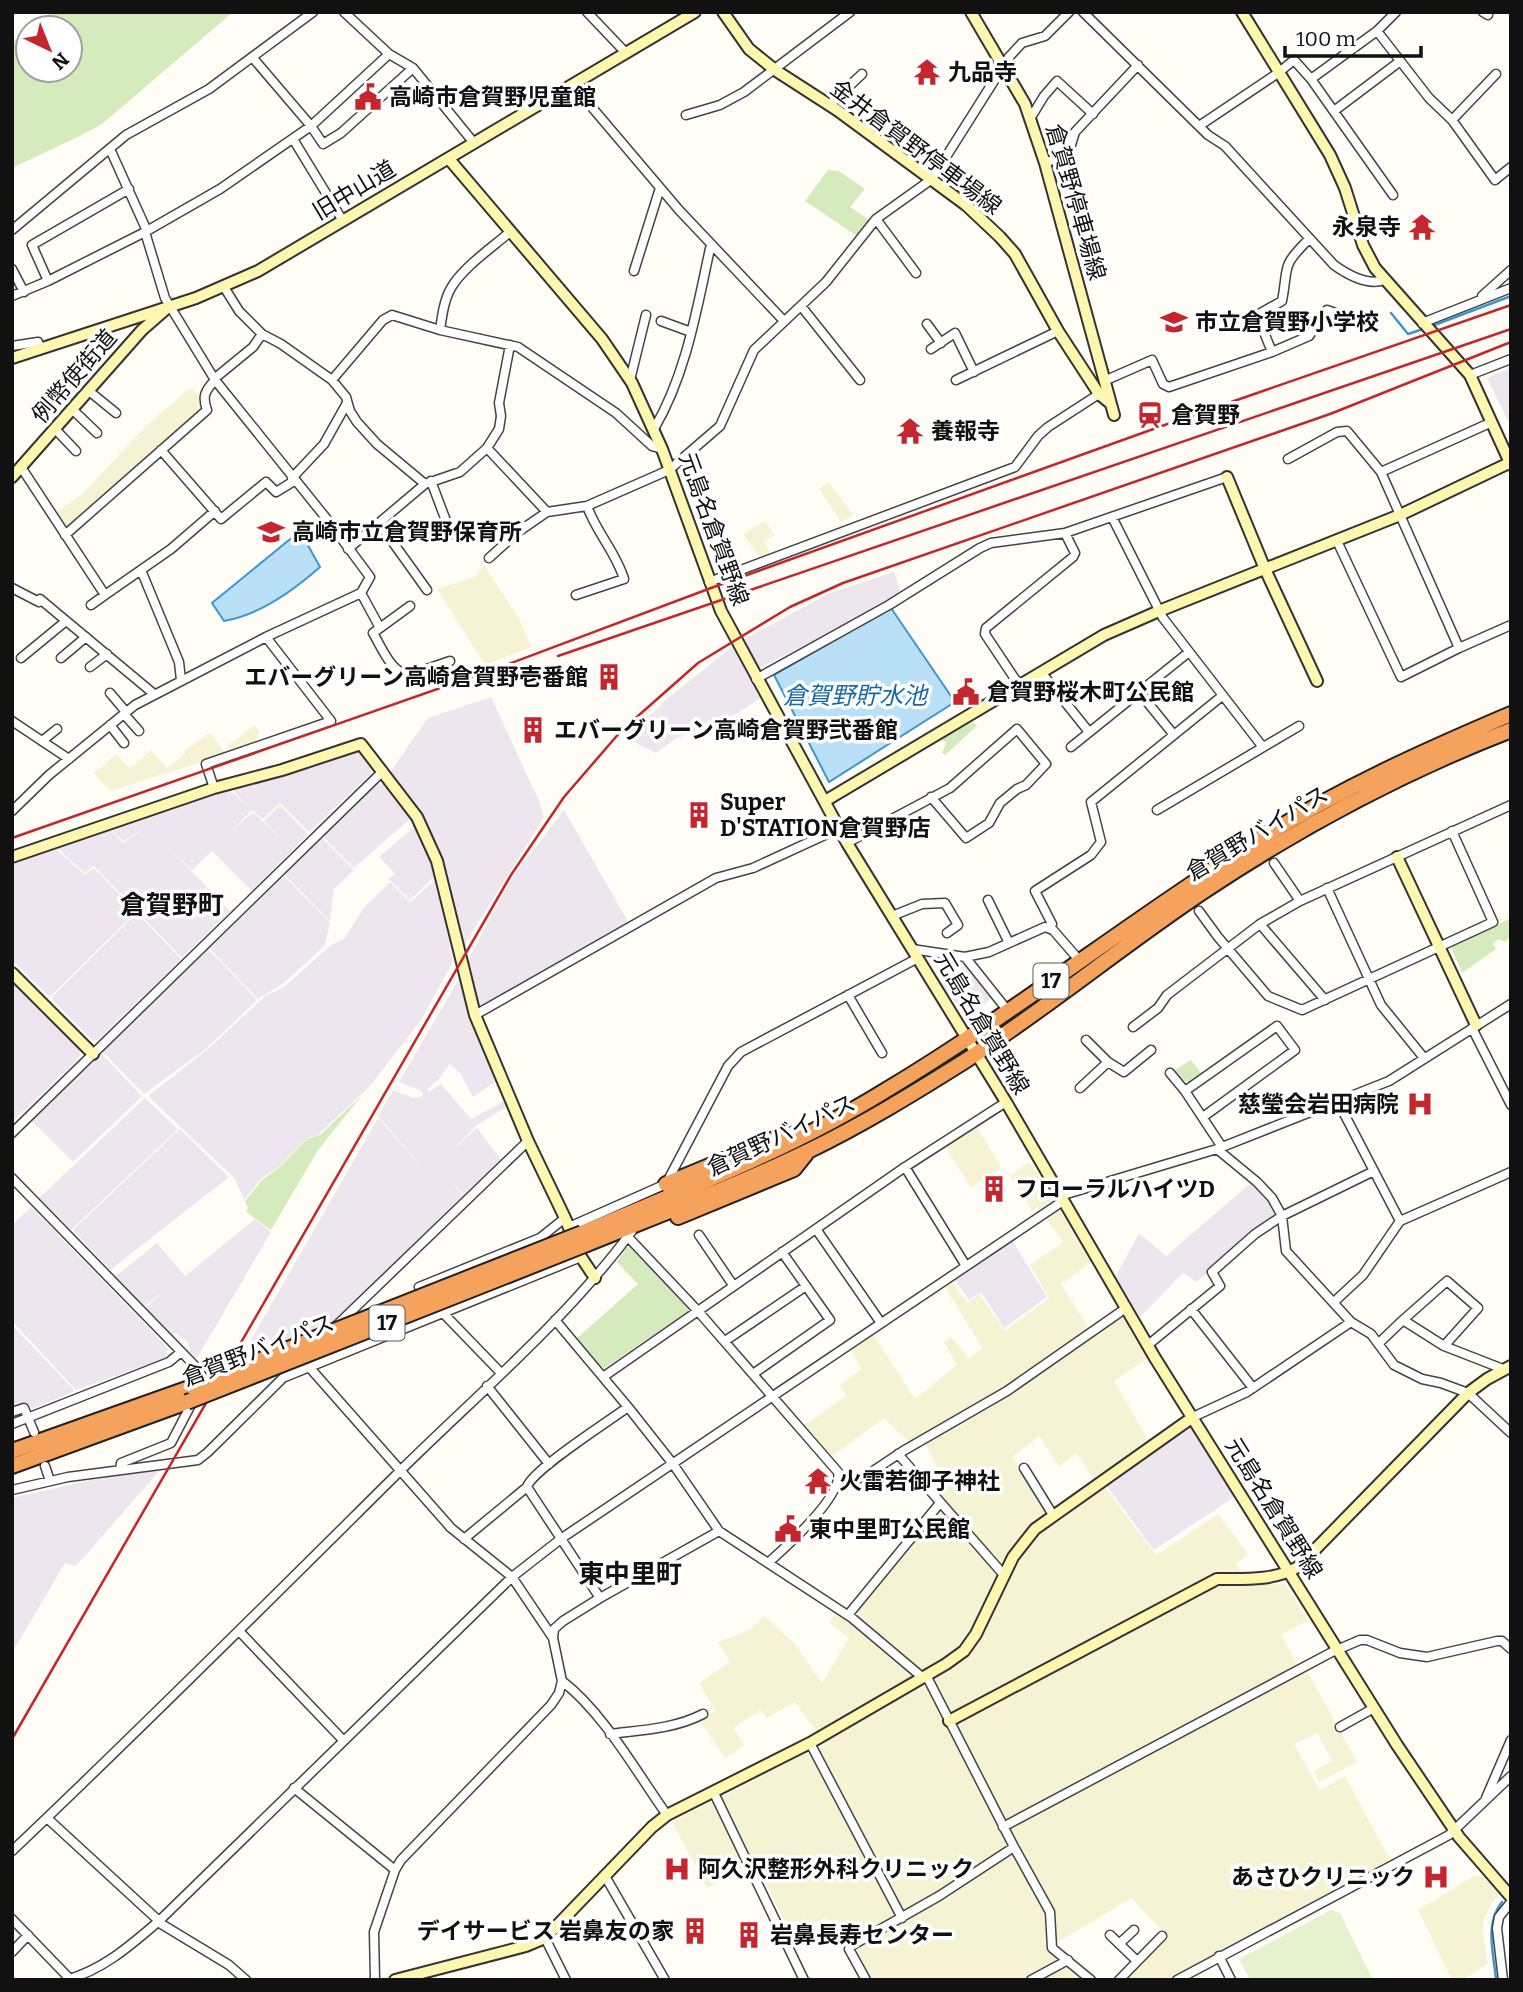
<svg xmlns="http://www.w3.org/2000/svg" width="1523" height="1992" viewBox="0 0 1523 1992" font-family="Bitter,'Noto Sans JP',serif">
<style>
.industrial{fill:#eee6ef}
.farmland{fill:#f6f3d4}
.green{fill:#d5ebbd}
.pitch{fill:#e6f2cf}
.water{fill:#b9e0f7;stroke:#3f96cf;stroke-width:2}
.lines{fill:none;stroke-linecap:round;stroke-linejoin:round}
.stream{stroke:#3f96cf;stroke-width:2.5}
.street-casing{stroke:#444;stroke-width:11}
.secondary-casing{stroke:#333;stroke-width:14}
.highway-casing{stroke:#222;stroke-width:18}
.street{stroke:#fff;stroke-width:8}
.secondary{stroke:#fff6b0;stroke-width:10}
.highway{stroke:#f5a25d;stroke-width:14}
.rail{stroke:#c4262e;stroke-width:2.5}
.highway-bridge-casing{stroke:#222;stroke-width:18;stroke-linecap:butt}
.highway-bridge{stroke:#f5a25d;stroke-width:14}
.labels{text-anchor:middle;stroke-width:7;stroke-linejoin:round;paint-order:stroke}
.shield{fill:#fff;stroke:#585858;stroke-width:2}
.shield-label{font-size:21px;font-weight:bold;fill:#111}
.poi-label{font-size:23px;font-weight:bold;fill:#111;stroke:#fff;text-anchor:start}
.street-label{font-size:23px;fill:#111;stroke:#fff}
.water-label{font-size:24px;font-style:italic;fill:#1768a6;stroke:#fff}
.quarter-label{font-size:26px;font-weight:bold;fill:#111;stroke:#fff}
</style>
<rect width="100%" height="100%" fill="#fffdf5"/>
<path class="industrial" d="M1511 368V427L1487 378Z
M894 572 901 593 834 631 757 669 741 641 830 593Z
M733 646 762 697 738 713 675 739 656 753 626 738 668 698Z
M491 697 539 801 544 817 461 950 435 845 419 810 390 772 428 718Z
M356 750 363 754 373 765 371 774 309 832 280 803 263 819 252 810 229 833 253 812 282 840 264 821 280 805 308 834 252 891 212 851 192 870 168 847 230 911 182 958 94 866 85 873 57 848 110 829 123 843 145 828 123 841 110 828 228 788 249 807 230 787Z
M377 783 387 785 411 818 354 868 322 836Z
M564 810 629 923 477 1010 465 965 513 877Z
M415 826 428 848 435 876 410 900 389 879 395 874 379 857Z
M321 837 354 870 334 889 330 921 284 874Z
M54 847 85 875 94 868 136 912 50 997 12 960V862Z
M283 875 330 922 325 945 284 983 258 999 209 948Z
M436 879 453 961 423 1017 371 1085 318 1135 307 1138 281 1165 262 1178 244 1200 235 1179 148 1096 208 1049 264 997 285 986 331 945 344 939 363 909 390 882 410 902Z
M137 913 181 959 98 1040H92L51 998Z
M208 949 257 1000 207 1048 144 1094 102 1051Z
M967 963 993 997 971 1015 965 1013 941 986Z
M460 977 470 1018 498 1080 473 1097 460 1073 450 1064 438 1080 427 1089 429 1092 441 1084 471 1119 506 1100 508 1106 477 1125 452 1150 477 1128 501 1160 464 1194 451 1182 463 1195 333 1323 239 1361 378 1118 434 1181 378 1116 393 1090 414 1098 423 1096 421 1091 399 1082Z
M12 983 80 1050 79 1058 12 1122Z
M101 1053 142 1096 73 1162 32 1121Z
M145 1098 178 1129 71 1230 39 1198Z
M180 1129 229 1177 110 1270 73 1230Z
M1253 1181 1271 1199 1277 1214 1196 1282 1183 1273 1140 1317 1116 1276 1139 1233 1166 1256Z
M31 1207 168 1348 166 1358 76 1390 12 1321V1225Z
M255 1219 271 1232 197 1358 190 1353 188 1342 176 1333 172 1337 145 1308 163 1292 143 1307 117 1280V1275L157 1243 185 1276Z
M1012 1240 1047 1297 1004 1328 981 1292 969 1300 954 1279Z
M12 1325 75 1391 32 1409 27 1403 12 1408Z
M1193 1424 1236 1496 1154 1550 1106 1485Z
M161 1469 76 1566 65 1563 12 1653V1498L87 1481Z"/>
<path class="farmland" d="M190 388 202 397 201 413 66 532 54 514 82 494 146 426Z
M829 482 853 515 841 522 819 489Z
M765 521 775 535 764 542 771 554 761 559 743 534Z
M484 565 520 620 531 647 485 665 437 589 475 577Z
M255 725 259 731 258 737 254 742 230 749 227 746Z
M210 733 224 751V755L110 791 94 773 116 754 130 768 151 750 167 768 185 754V750Z
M976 1125 1001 1167 971 1188 945 1147Z
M1030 1162 1091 1262 1061 1284 1093 1335 1121 1316 1148 1358 1114 1381 1148 1440 1094 1479 1076 1453 1059 1467 1039 1436 1013 1457 1056 1524 1105 1487 1156 1555 1218 1514 1248 1554 1236 1564 1249 1585 1285 1584 1308 1620 1281 1635 1303 1674 1308 1672 1357 1762 1319 1782 1314 1771 1332 1761 1317 1733 1294 1744 1320 1790 1345 1776 1390 1860 1166 1980H1126L1167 1936 1131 1898 1048 1948 1085 1980H849L867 1970 850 1937 840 1942 826 1918 791 1934 755 1862 707 1888 672 1822 825 1744 795 1702 767 1718 761 1710 733 1728 745 1746 725 1758 700 1721 715 1710 699 1683 730 1662 718 1642 749 1630 764 1616 795 1644 822 1683 849 1638 829 1623 837 1611 851 1621 937 1511 947 1502 924 1476 937 1467 925 1444 917 1438 910 1443 884 1418 832 1456 805 1425 846 1396 840 1385 862 1369 851 1351 873 1334 915 1399 957 1365 944 1342 951 1337 969 1358 982 1348 945 1287 952 1283 968 1303 979 1294 1005 1331 1049 1298 1030 1265 1063 1242 1038 1207 1032 1210 1010 1176Z
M1474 1876H1483L1500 1895 1493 1902 1484 1919 1483 1932 1488 1964 1462 1980H1452L1418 1910Z"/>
<path class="green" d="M52 12H233L102 124 84 134 12 168V42L28 30V70H70V28H31Z
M828 170 839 171 865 189 850 207 869 220 857 236 805 201Z
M973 722 977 726 945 755 942 753 946 743 942 739Z
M1511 918V936L1505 942 1498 939 1493 944 1496 949 1462 973 1451 947Z
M1191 1060 1202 1074 1190 1082 1183 1081 1175 1070Z
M363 1094 318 1150 271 1230 246 1212 248 1208 245 1201 262 1180 281 1166 307 1139 320 1135Z
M633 1246 691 1309 606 1367H601L577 1338 638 1284 617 1262 626 1247Z"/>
<path class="pitch" d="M1331 1910 1340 1913 1373 1980H1250L1239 1959Z"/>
<path class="water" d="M300 531 320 567C294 590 260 615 224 621L212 603Z
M891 608 955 702 829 782 774 675Z"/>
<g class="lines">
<path class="stream" d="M1391 313 1408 334 1423 329
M1432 326 1511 296
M1496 1980C1494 1953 1484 1925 1502 1902"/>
<defs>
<path id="street" d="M344 12 389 54 413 68 474 143
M587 12 626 53
M1083 12 1208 135 1225 146 1334 265C1348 275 1367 286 1384 280
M1483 12 1488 15
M1377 31 1429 98 1452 120 1495 180 1511 167
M253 58 311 126 323 144 341 133 413 68
M1311 79 1377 31 1396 12
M573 85 679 210 784 321
M829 105 862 74
M1334 111 1399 62
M686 115 720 105 744 92 850 12
M1030 119 1044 96 1057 81 1093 114
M1452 120 1496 74
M1199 126 1278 73 1294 60 1311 79 1393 195
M293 139 343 221
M110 149 147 231
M1045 163 1060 157 1070 148 1075 132 1138 65
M876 219 916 273
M12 230 126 135 209 89 313 12
M12 269 24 292
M634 271 660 188
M48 281 32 245 129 189
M224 287 239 311 262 334 281 344 332 380 346 397 350 411 357 422 377 444 425 484
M12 296 48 281 145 232 220 189 311 126 389 54
M1482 296 1511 270
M801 306 860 380
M661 321 691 332
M1422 323 1511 288
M927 324 941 343
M440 330C442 316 444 300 451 288 463 267 493 247 511 231
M12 346 38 342 41 349
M931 349 955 333 974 372
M1272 352 1309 336 1327 310 1352 319
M1470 375 1511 359
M214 379 253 347 262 334
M332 380 383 320 392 315 440 330 518 347 616 413 652 446 662 449
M630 380 646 315
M956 380 1058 331
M1104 381 1152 360 1163 384 1169 387 1272 352 1257 315 1282 301C1289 265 1280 268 1309 239
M89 391 116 413
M73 410 97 433
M654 429C687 373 697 307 711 244
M56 430 76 451
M487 448 499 429 501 416 499 403 510 345
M161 450 221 519 266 482 276 492 294 481
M1288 459 1337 432 1347 431 1381 472 1459 648 1401 677 1337 541
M21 467 105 595 171 549 215 511
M1381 472 1492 422
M292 478 324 444 347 403
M431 481 451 534
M1112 517 1163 618 1262 746
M379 523 427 590
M65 535 207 410C202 396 205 391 215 380
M348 549 425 484 460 472 487 448 547 512 587 506 669 470 720 426 754 350 826 282 876 219 932 179 1009 57 1022 43 1045 36 1069 12
M489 558 518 532 547 512
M141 570 179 662 181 680
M709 582 1015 467 1038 436 1048 427 1099 394
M12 588 39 602 40 599 154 694
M361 593 380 628
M576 595 624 579C616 552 596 532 587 506
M91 605 105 595
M410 606 373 633C381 646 391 673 409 675L450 661
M1459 648 1511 625
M21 658 66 621
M61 658 86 637
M90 667 107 654
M1041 672 1089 732
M756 679 889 605 980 548 991 543 1065 533 1227 477
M1019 685 985 634 986 628 1073 557 1075 553 1065 533
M1139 692 1174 735
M110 693 126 712
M124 714 139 731
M12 721 69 759
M110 725 124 743
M42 741 57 729
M1071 747 1189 652
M214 788 206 764 331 721 266 637
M1157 810 1299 726
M12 811 49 775 135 705 266 637 361 593 370 577 330 523 215 380 165 298 145 232
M847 843 950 788 1017 729 1046 764 1026 785 1017 789 1000 803 989 823 966 838 931 797
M1274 863 1300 901
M1327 888 1381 1005 1424 1058
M988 900 1009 943
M1199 911 1218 937 1268 996 1302 1010 1493 922 1452 831
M892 916 922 904 945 903 958 925 947 933
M1260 924 1325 1000
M1050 927 1052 924 1035 891 1091 855 1101 842 1091 802 1222 696
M912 949 965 957 989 952 1045 927 1053 930 1080 961
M965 957 1004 1006
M848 995 882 1053
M475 1015 716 878 753 868 840 828
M1133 1027 1158 1008 1167 995 1260 924 1300 901 1511 805
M1472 1028 1511 1105
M1086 1040 1108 1062 1124 1072 1151 1050
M1170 1073 1185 1091 1222 1147
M1080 1088 1108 1062
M1185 1091 1277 1026 1295 1050 1203 1117
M1338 1102 1400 1221
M12 1133 383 771
M1217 1149 1257 1182 1272 1198 1282 1216 1286 1251 1351 1322
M905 1167 966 1266
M12 1178 198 1369 204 1380 202 1384
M667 1182 728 1066 741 1052 918 958
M1060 1196 1217 1149 1389 1081 1511 1004
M569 1227 666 1184
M816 1229 881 1323
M699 1235 733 1285
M628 1237 697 1310 838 1472C843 1496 786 1547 768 1563
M419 1287 540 1238 565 1218
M1334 1302 1363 1275 1400 1221 1511 1172
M1191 1309 1253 1388
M443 1313 501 1373
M555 1320 628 1407 673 1464 719 1531 852 1618 922 1677
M1403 1320 1447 1281 1478 1308 1444 1346
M336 1326 528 1141
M725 1341 806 1286
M1379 1343 1403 1320 1444 1346 1503 1369
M1148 1345 1220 1286 1212 1272 1255 1234 1282 1216 1374 1171
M310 1368 451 1528 512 1577 553 1638
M753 1374 830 1320 782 1252
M285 1377 581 1257
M603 1377 905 1167 1006 1102
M487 1386 549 1464
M12 1412 24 1408 34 1432
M1193 1417 1247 1392 1351 1322 1371 1334 1394 1365 1422 1379 1441 1383 1468 1393 1511 1433
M12 1424 169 1362 181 1352
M898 1454 1004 1575
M45 1466 50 1481
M1024 1468 1053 1515
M120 1470 121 1463 171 1443 194 1399
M839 1478 848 1481 857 1479 870 1473 903 1451 1007 1391 1126 1308
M12 1490 68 1477 198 1460 208 1452 299 1362
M464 1539 527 1487
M600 1598 527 1487C532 1470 609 1421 628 1407
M848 1615 940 1503
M240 1632 343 1740
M926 1675 1014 1847 1050 1912 1052 1948 1091 1980
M562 1681C603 1712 637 1773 667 1815
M1340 1727 1374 1708
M610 1734C641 1730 674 1729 703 1714
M810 1743 902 1918
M294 1788 395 1870
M714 1793 804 1980
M1486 1798 1511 1740
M47 1818 159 1921
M1003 1827 1332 1652 1360 1640H1367L1400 1653 1427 1657 1497 1641H1502L1511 1649
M12 1851C144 1726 272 1598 401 1470 479 1393 566 1320 632 1231
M605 1876 665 1980
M12 1919 70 1979
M158 1922 229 1965 246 1980
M1110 1935 1137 1961
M545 1938 566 1980
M1119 1944 1134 1930
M12 1952 28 1935
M1219 1956 1231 1980
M66 1980C103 1970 131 1945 159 1921L512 1577 562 1538 1063 1201
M375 1980 374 1932 395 1870 401 1860 551 1705 559 1693 562 1681 553 1638 554 1629 563 1621 600 1598 719 1531
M866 1980 849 1949 851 1946 939 1896 1014 1847
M1031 1980 1068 1960
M1119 1980 1162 1936
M1177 1980 1449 1835 1511 1776
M1503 1980 1497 1928 1499 1917 1511 1902"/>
<path id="secondary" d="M723 12 749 49 775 70 837 110 966 205 1000 237 1015 254 1058 331 1099 394 1110 403
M971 12 1025 104 1045 163 1114 415
M1242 12 1330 155 1345 188 1363 245 1375 268 1470 375 1511 465
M449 159 602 339 632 383 662 449 721 611 847 843 1006 1102 1155 1358 1397 1745 1459 1837 1511 1897
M12 358 196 298 258 271 695 12
M12 477 142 330 166 309
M1227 477 1265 569 1317 681
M825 801 1104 635 1159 611 1400 515 1509 463
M12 857 214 788 282 770 361 744 417 817 437 861 475 1015 528 1141 565 1218 581 1257 595 1278
M1397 857 1476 1025
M12 973 93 1054
M949 1721 1217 1579C1245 1579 1273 1581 1298 1567L1468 1393 1487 1379 1511 1366
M395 1980 526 1946 545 1938 652 1827 667 1815 810 1743 946 1664 964 1651 976 1634 1013 1557 1035 1529 1193 1417"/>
<path id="highway" d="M666 1184 786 1134 798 1136
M678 1217 794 1169 806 1154
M582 1233C684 1190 789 1150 883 1092 1012 1015 1130 921 1257 841 1337 790 1424 751 1511 714
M587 1244C661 1214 736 1186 808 1151 862 1125 914 1093 965 1061 1047 1008 1123 945 1204 891 1300 827 1403 772 1511 730
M12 1451 192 1387
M12 1466 187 1402"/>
</defs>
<use href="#street" class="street-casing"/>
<use href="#secondary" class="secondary-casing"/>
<use href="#highway" class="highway-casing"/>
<use href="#street" class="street"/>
<use href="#secondary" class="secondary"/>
<use href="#highway" class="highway"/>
<path class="rail" d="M558 656 1511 329
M12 838 506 665 711 588 1159 427 1511 305
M12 1739 511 875 564 797 621 731 698 663 790 607 843 583 1330 414 1511 342"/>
<defs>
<path id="highway-bridge" d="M192 1387 582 1233
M187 1402 587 1244"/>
</defs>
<use href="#highway-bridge" class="highway-bridge-casing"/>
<use href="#highway-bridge" class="highway-bridge"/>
</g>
<defs>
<symbol id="temple-bare" viewBox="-9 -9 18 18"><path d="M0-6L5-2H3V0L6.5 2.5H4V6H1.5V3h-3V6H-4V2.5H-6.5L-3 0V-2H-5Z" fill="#c4262e" stroke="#fff" stroke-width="2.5" paint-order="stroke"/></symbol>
<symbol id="civic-bare" viewBox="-9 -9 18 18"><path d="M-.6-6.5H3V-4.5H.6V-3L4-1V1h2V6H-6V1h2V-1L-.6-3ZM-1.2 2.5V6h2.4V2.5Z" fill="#c4262e" stroke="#fff" stroke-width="2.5" paint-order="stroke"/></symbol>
<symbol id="school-bare" viewBox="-9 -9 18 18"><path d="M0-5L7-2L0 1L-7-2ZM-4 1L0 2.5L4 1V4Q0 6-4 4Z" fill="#c4262e" stroke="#fff" stroke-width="2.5" paint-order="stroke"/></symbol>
<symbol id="station-bare" viewBox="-9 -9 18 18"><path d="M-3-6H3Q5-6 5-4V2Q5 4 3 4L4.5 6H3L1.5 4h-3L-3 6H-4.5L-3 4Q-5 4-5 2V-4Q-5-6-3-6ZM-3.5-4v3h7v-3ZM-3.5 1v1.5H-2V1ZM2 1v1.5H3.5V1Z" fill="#c4262e" stroke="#fff" stroke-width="2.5" paint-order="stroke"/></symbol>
<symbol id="building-bare" viewBox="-9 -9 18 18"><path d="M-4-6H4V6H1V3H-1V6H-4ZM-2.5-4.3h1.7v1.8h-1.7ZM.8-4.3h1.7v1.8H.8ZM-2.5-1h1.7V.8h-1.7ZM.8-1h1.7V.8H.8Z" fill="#c4262e" stroke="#fff" stroke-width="2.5" paint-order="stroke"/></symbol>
<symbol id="hospital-bare" viewBox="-9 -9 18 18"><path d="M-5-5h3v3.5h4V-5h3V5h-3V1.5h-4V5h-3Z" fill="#c4262e" stroke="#fff" stroke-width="2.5" paint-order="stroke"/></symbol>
</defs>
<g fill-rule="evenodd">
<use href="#temple-bare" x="908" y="53" width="38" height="38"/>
<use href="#civic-bare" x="349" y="78" width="38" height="38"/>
<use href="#temple-bare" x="1403" y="208" width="38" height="38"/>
<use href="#school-bare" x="1155" y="303" width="38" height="38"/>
<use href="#station-bare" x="1131" y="396" width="38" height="38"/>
<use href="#temple-bare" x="891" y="412" width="38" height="38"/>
<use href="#school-bare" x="252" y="513" width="38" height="38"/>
<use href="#building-bare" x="590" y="658" width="38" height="38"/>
<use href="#civic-bare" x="947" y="673" width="38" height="38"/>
<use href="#building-bare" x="514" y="711" width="38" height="38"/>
<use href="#building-bare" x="680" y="796" width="38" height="38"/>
<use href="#hospital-bare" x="1401" y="1085" width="38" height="38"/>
<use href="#building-bare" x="975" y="1170" width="38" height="38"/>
<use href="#temple-bare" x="799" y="1462" width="38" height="38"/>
<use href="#civic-bare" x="769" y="1510" width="38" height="38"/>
<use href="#hospital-bare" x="658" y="1850" width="38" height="38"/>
<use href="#hospital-bare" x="1417" y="1858" width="38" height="38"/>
<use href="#building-bare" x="676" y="1912" width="38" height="38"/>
<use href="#building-bare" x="730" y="1916" width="38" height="38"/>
</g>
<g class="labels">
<g class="shield">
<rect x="1033.5" y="963.5" width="35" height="35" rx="5"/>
<rect x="369.5" y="1305.5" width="35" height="35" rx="5"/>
</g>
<g class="shield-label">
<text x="1051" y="988">17</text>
<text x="387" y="1330">17</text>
</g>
<g class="poi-label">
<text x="948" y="80">九品寺</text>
<text x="389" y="105">高崎市倉賀野児童館</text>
<text x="1401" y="235" text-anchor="end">永泉寺</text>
<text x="1195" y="330">市立倉賀野小学校</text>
<text x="1171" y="423">倉賀野</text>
<text x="931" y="439">養報寺</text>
<text x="292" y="540">高崎市立倉賀野保育所</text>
<text x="588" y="685" text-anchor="end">エバーグリーン高崎倉賀野壱番館</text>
<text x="987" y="700">倉賀野桜木町公民館</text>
<text x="554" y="738">エバーグリーン高崎倉賀野弐番館</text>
<text x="720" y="810">Super<tspan x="720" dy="26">D'STATION倉賀野店</tspan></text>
<text x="1399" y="1112" text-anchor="end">慈瑩会岩田病院</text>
<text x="1015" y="1197">フローラルハイツD</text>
<text x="839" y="1489">火雷若御子神社</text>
<text x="809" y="1537">東中里町公民館</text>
<text x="698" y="1877">阿久沢整形外科クリニック</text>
<text x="1415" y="1885" text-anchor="end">あさひクリニック</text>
<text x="674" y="1939" text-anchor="end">デイサービス 岩鼻友の家</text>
<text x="770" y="1943">岩鼻長寿センター</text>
</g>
<g class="street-label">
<text transform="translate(916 147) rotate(37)" y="8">金井倉賀野停車場線</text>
<text transform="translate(354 190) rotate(-31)" y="8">旧中山道</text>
<text transform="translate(1076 202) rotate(74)" y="8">倉賀野停車場線</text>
<text transform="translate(74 376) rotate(-49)" y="8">例幣使街道</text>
<text transform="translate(714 529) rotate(70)" y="8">元島名倉賀野線</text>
<text transform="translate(1257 833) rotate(-31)" y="8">倉賀野バイパス</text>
<text transform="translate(982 1023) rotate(59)" y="8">元島名倉賀野線</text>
<text transform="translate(781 1135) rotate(-25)" y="8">倉賀野バイパス</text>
<text transform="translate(258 1350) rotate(-21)" y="8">倉賀野バイパス</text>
<text transform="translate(1274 1508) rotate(58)" y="8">元島名倉賀野線</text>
</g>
<g class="water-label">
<text x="855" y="704">倉賀野貯水池</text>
</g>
<g class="quarter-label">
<text x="172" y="914">倉賀野町</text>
<text x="630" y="1583">東中里町</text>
</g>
</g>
<rect width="1523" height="1992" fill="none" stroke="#111111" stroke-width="28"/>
<g transform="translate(49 49) rotate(137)"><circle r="33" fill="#ffffff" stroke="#a0a0a0" stroke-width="2"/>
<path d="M0-5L12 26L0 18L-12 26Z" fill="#c4262e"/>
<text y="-10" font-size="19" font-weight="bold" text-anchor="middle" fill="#111111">N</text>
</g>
<path d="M1285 46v10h136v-10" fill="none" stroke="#111111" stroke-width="3.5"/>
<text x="1296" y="46" font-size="21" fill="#111111" stroke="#ffffff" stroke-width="5" paint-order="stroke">100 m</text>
</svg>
